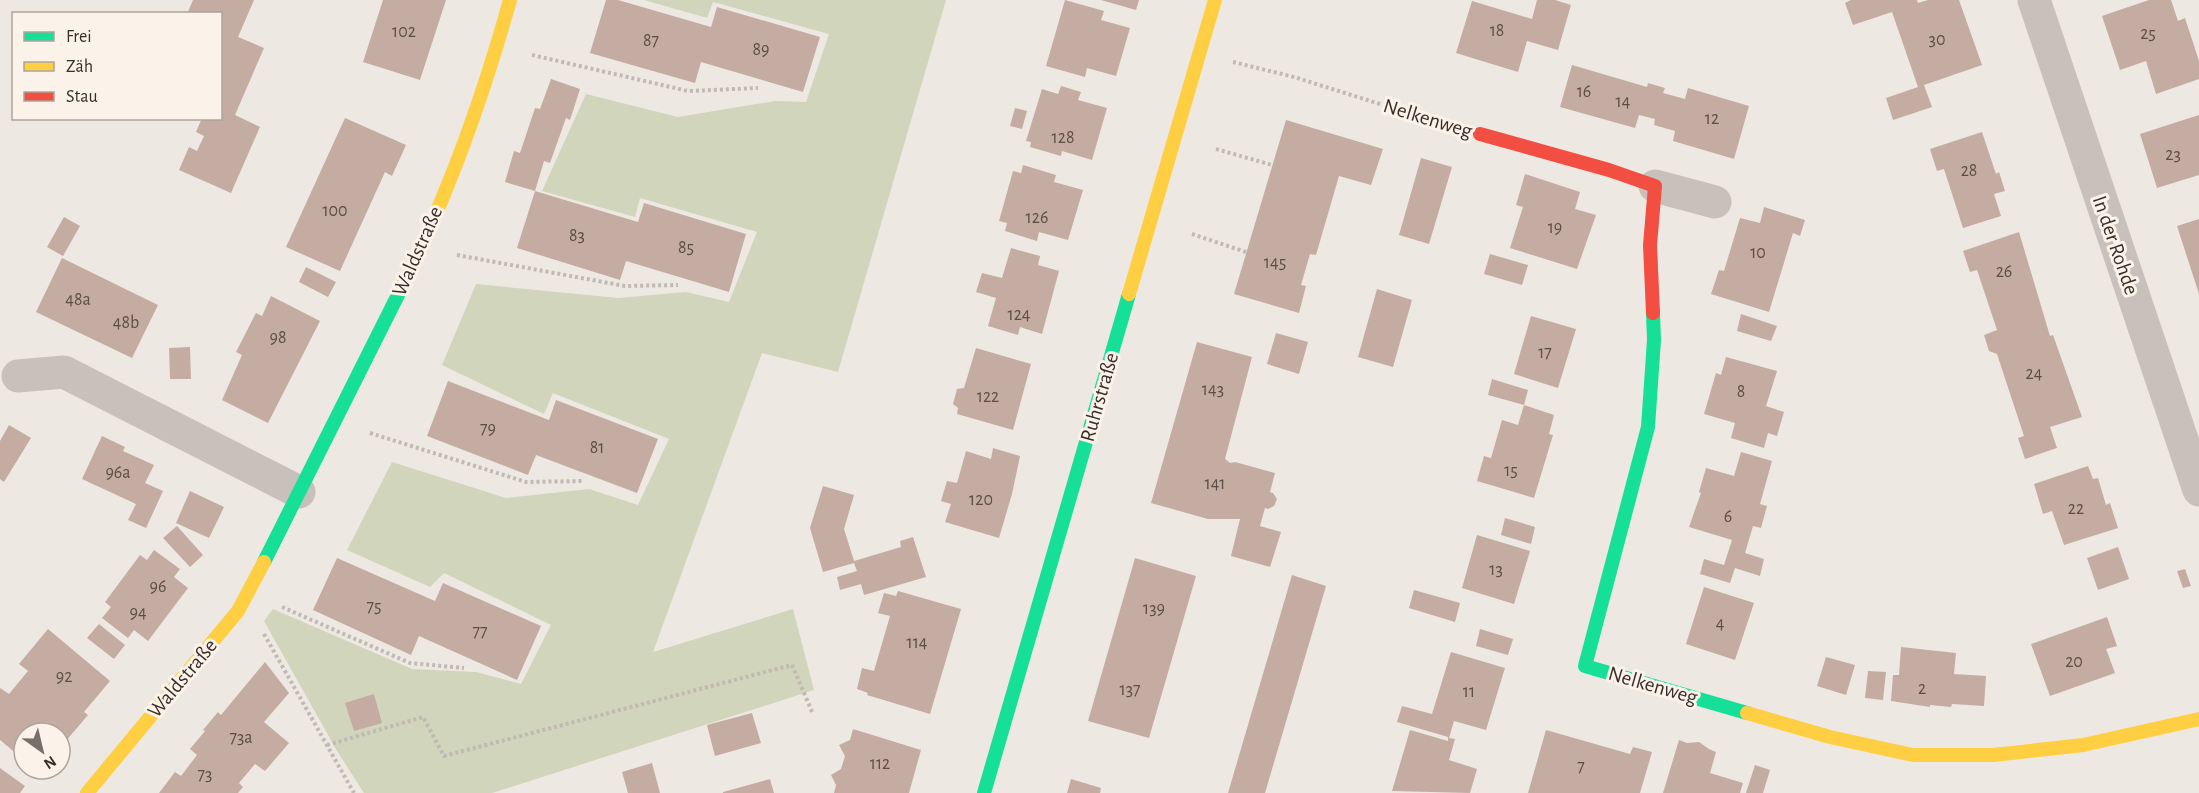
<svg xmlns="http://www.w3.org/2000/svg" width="2199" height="793" viewBox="0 0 2199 793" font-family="'Alegreya Sans',sans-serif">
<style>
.green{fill:#d0d5bb}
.building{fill:#c4aca2}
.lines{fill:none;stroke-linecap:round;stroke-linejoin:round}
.path{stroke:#c1b9b3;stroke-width:4;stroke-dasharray:3 3;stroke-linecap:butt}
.street{stroke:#c8c1bb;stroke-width:33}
.fast{stroke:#16e098;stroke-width:14}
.slow{stroke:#ffcf43;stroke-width:14}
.jam{stroke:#f24e42;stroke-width:14}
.labels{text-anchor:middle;stroke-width:6;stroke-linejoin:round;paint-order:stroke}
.number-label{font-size:18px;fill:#5c4d46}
.street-label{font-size:21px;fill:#3a2d28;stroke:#fbf3e9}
</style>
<rect width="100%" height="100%" fill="#eee8e2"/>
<path class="green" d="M644 0H946L838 372 762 353 653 652 793 609 814 690 492 793H364L337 751 264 621 273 609 412 669 476 672 521 684 551 625 444 573 430 587 347 550 392 462 506 498 589 489 638 505 669 439 553 393 544 414 442 365 476 284 618 298 686 292 729 302 757 232 640 198 635 217 542 191 586 94 678 117 775 101 806 102 829 34 713 2 707 18Z"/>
<path class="building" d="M193 0H254L238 37 264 48 235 115 260 127 231 193 179 170 189 147 197 151 204 136 196 132 202 118H220V14H187Z
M383 0H446L420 80 363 62Z
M606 0H618L711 27 717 7 820 37 803 92 701 62 695 83 590 53Z
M1065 0 1104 11 1101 20 1130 28 1116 76 1087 68 1085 77 1046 66Z
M1101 0H1139L1136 10Z
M1537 0H1555L1571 5 1558 50 1527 41 1518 72 1456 53 1472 1 1532 19Z
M1851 0H1917L1918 3 1928 0H1959L1982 65 1924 85 1932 107 1893 120 1886 98 1918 87 1892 12 1853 25 1845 3Z
M2149 0H2171L2178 21 2185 18 2199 61V79L2156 94 2146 61 2120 70 2102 16Z
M1572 65 1647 87 1648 83 1665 88 1663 93 1685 99 1688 88 1749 106 1734 159 1673 141 1675 131 1654 125 1655 119 1639 115 1635 128 1560 107Z
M551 79 580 89 570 120 566 118 550 163 544 161 535 191 505 182 514 151 520 153 535 108 540 109Z
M1061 86 1081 92 1078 100 1107 108 1092 160 1062 151 1061 156 1030 147 1031 142 1026 141 1042 89 1058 94Z
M1015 108 1027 111 1022 129 1010 126Z
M2199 115V175L2157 188 2140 134Z
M345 118 406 145 392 176 385 172 340 271 286 247Z
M1286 120 1383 149 1371 185 1339 176 1316 255 1310 254 1301 285 1306 286 1299 313 1234 294Z
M1982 132 1996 174 1999 172 2005 191 1994 194 2001 216 1963 228 1944 169 1937 171 1930 149Z
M1421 158 1452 167 1429 244 1399 235Z
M1023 165 1056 175 1054 182 1083 190 1068 240 1039 232 1037 241 1005 231 1007 223 999 221 1013 171 1021 173Z
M1525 174 1580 192 1575 209 1596 215 1577 269 1510 248 1523 207 1516 205Z
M535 191 638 222 644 203 746 234 729 292 626 261 620 280 517 248Z
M1764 207 1805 220 1800 236 1793 233 1769 312 1711 294 1719 270 1724 271 1740 218 1760 223Z
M64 217 80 226 63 256 47 247Z
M2199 219V294L2177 226Z
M2019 232 2050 336 2053 335 2082 417 2050 427 2057 448 2025 459 2018 438 2024 436 1997 354 1989 351 1984 335 1997 330 1977 270 1970 272 1963 251Z
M1011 248 1040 256 1038 265 1059 271 1042 334 1020 327 1018 335 988 326 996 298 976 292 982 273 1002 278Z
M1490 254 1528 265 1522 285 1484 274Z
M62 258 158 305 132 358 36 312Z
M306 267 336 282 328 297 299 282Z
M1377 289 1412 300 1393 367 1358 357Z
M271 296 320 321 268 423 222 400 242 355 236 352 256 313 262 316Z
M1741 314 1777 326 1771 341 1737 331Z
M1531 316 1576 329 1558 388 1514 374Z
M1276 333 1308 342 1299 374 1267 364Z
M1197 342 1252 357 1225 459 1230 463 1235 462 1275 473 1270 492 1273 493 1277 499 1274 506 1268 509 1265 508 1260 526 1281 532 1270 567 1231 556 1240 519H1208L1151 503Z
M190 347 191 379H170L169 348Z
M976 348 1031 364 1013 430 957 414 958 408 953 404 957 389 964 388Z
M1726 357 1777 371 1766 406 1784 412 1777 436 1768 433 1764 448 1731 438 1735 423 1704 414 1716 373 1721 375Z
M1492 379 1528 390 1524 405 1554 415 1549 434 1553 435 1534 498 1477 481 1484 456 1491 458 1502 420 1518 425 1524 405 1488 395Z
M448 381 549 420 556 400 658 439 637 493 536 455 528 475 427 436Z
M9 425 31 438 4 482 0 479V441Z
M102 436 125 447 123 451 154 465 145 483 163 491 146 528 128 520 136 504 82 479Z
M993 448 1020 456 1012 494 999 538 945 522 951 504 941 501 947 481 957 483 966 451 991 459Z
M1741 452 1772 461 1760 504 1767 506 1761 528 1753 526 1745 553 1764 559 1760 576 1735 568 1730 583 1700 574 1704 559 1724 565 1732 540 1689 527 1701 493 1699 492 1706 468 1734 476Z
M2088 466 2093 479 2098 478 2106 505 2110 503 2118 528 2064 545 2052 511 2043 514 2034 484Z
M823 486 854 495 844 529 854 561 901 547 900 541 913 537 926 577 864 595 861 584 840 590 837 577 857 571 854 563 823 572 810 528Z
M190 491 224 507 209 538 176 523Z
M1505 518 1535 527 1531 544 1501 535Z
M177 526 203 555 190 567 163 538Z
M1477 535 1530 551 1514 604 1462 588Z
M2118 547 2129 579 2098 590 2087 558Z
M154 550 180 569 174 577 188 588 148 641 134 630 128 638 102 618 111 607 105 602 140 555 147 560Z
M337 558 435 601 443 583 541 626 517 680 419 636 411 655 313 610Z
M1135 558 1196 576 1149 738 1088 721Z
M2185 569 2191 586 2183 588 2177 571Z
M1292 575 1326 586 1265 793H1228Z
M1704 587 1754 603 1735 660 1686 644Z
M1414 590 1460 603 1455 622 1409 608Z
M898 591 961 609 930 714 867 695 868 693 857 689 862 668 874 671 890 616 878 613 884 593 896 596Z
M2107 617 2117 646 2106 649 2115 673 2050 696 2031 644Z
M99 624 125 645 114 659 87 638Z
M48 629 110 681 84 712 88 715 65 742 60 738V733H24V760L0 740V688L9 694 28 671 19 664Z
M1480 629 1513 639 1508 655 1476 646Z
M1901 647 1956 653 1954 674 1986 676 1984 706 1952 704 1951 707 1930 705V707L1891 701 1893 675H1899Z
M1451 652 1505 668 1486 730 1454 721 1449 738 1455 739 1449 760 1477 769 1470 793 1392 791 1410 730 1448 741V737L1397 722 1402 706 1432 714Z
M1826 657 1855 665 1846 695 1817 686Z
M265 662 289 693 264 722 289 743 265 771 255 764 239 783 243 787 238 793H159L175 772 181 776 197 755 190 749 205 731 203 730 218 712 221 715Z
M1868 671 1886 672 1883 700 1865 698Z
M374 694 382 723 354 731 345 703Z
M752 713 761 743 715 756 707 725Z
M853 729 921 750 909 793H834L836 785 831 775 841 769 845 756 839 745 850 740Z
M1546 730 1630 754 1633 747 1652 752 1640 793H1528Z
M1679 740 1687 743 1699 742 1709 749 1716 752 1710 773 1743 783 1740 793H1663Z
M652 763 660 793H628L622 772Z
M1755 765 1770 770 1763 793H1746Z
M0 768 25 786 20 793H0Z
M770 779 774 793H723V792Z
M1071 779 1101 788 1100 793H1067Z"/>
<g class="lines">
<path class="path" d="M532 55 688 91 758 88
M1233 62 1294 77 1447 125
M1216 149 1272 165
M1192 234 1246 252
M457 255 625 286 678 285
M370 433 526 482 584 481
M282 607 410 663 464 668
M264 634 354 793
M327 745 423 717 444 756 792 665 813 714"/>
<path class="street" d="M2034 0 2199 490
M1655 186 1715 202
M18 376 64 372 299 492"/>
<path class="fast" d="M1653 313 1654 340 1648 427 1585 666 1747 713
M264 562 403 285
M984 793 1129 294"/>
<path class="slow" d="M403 285C448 195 483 97 510 0
M1129 294 1215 0
M1747 713 1830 737 1913 755H1993L2083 745 2199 719
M87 793 238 611 264 562"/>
<path class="jam" d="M1480 134 1609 170 1655 186 1650 245 1653 313"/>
</g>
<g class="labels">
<g class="number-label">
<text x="1497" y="36">18</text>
<text x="404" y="37">102</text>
<text x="2148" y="39">25</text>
<text x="1937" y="45">30</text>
<text x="651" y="46">87</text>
<text x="761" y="55">89</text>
<text x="1584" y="97">16</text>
<text x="1623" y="107">14</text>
<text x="1712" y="124">12</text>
<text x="1063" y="143">128</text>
<text x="2173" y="160">23</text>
<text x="1969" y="176">28</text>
<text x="335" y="216">100</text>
<text x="1037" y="223">126</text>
<text x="1555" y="233">19</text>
<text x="577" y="241">83</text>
<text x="686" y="253">85</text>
<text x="1758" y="258">10</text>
<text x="1275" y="268">145</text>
<text x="2004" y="277">26</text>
<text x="78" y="305">48a</text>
<text x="1019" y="320">124</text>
<text x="126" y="328">48b</text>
<text x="278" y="343">98</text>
<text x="1545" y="358">17</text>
<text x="2034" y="379">24</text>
<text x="1213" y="395">143</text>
<text x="1741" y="397">8</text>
<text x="988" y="402">122</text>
<text x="488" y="434">79</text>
<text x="597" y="453">81</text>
<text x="1511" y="476">15</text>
<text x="118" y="478">96a</text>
<text x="1215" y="489">141</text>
<text x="981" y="505">120</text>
<text x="2076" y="514">22</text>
<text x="1728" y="522">6</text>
<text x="1496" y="575">13</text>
<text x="158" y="592">96</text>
<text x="374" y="612">75</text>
<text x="1154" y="614">139</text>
<text x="138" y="618">94</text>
<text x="1720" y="629">4</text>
<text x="480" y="637">77</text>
<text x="917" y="648">114</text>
<text x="2074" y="667">20</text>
<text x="64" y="682">92</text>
<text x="1922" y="694">2</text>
<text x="1130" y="695">137</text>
<text x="1469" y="697">11</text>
<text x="241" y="743">73a</text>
<text x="880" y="769">112</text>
<text x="1581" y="772">7</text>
<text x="205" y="780">73</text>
</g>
<g class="street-label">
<text transform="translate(1428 118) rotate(17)" y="7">Nelkenweg</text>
<text transform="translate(2116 245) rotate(71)" y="7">In der Rohde</text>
<text transform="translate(417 251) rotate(-66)" y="7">Waldstraße</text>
<text transform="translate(1099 397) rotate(-74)" y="7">Ruhrstraße</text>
<text transform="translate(182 678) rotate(-50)" y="7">Waldstraße</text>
<text transform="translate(1653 685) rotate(16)" y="7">Nelkenweg</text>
</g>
</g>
<rect x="12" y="12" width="210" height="108" fill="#fbf3e9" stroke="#aea49c" stroke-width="1.5"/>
<rect x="24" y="32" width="30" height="9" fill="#16e098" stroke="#aea49c" stroke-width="1.5"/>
<text x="66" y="42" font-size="18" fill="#3a2d28">Frei</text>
<rect x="24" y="62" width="30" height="9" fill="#ffcf43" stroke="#aea49c" stroke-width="1.5"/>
<text x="66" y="72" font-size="18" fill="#3a2d28">Zäh</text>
<rect x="24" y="92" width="30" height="9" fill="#f24e42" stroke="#aea49c" stroke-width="1.5"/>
<text x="66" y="102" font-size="18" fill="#3a2d28">Stau</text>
<g transform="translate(42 751) rotate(146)"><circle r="28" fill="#fbf3e9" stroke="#aea49c" stroke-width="1.5"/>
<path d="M0-4.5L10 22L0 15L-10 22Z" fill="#796e69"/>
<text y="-9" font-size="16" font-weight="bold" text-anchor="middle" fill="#3a2d28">N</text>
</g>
</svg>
